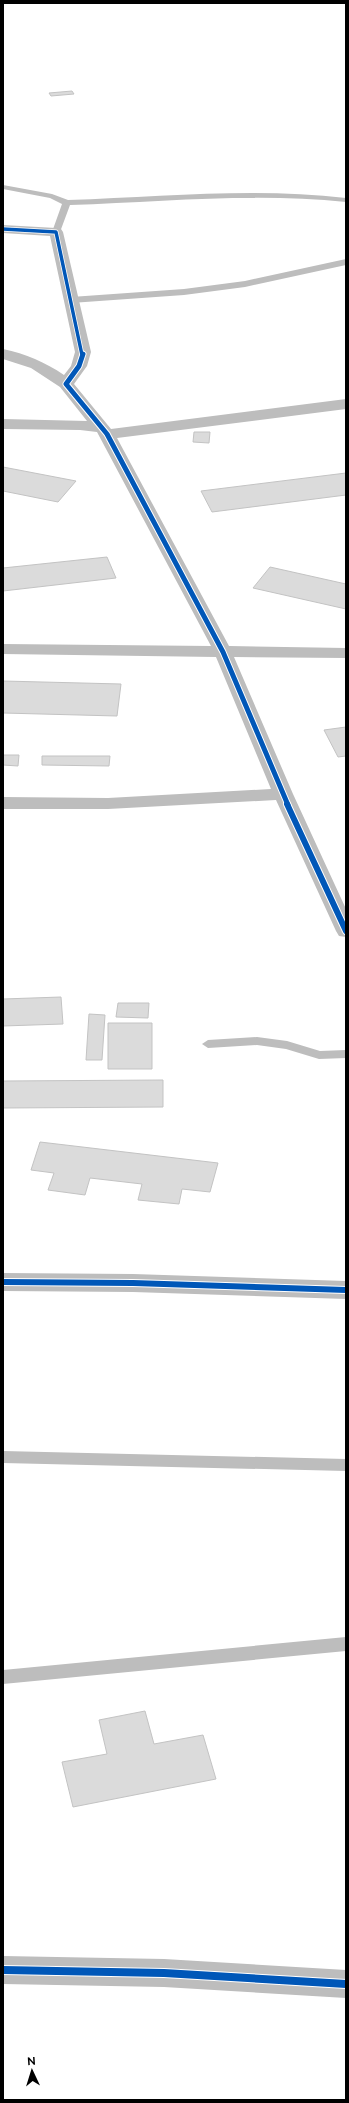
<svg xmlns="http://www.w3.org/2000/svg" width="349" height="2103" viewBox="0 0 349 2103" font-family="Raleway,sans-serif">
<style>
.building{fill:#dbdbdb;stroke:#c3c3c3}
.lines{fill:none;stroke-linecap:round;stroke-linejoin:round}
.lane{fill:#bdbdbd;fill-rule:evenodd}
.street{fill:#bdbdbd;fill-rule:evenodd}
.cycleway-far3-casing{stroke:#fff;stroke-width:5}
.cycleway-far2-casing{stroke:#fff;stroke-width:7}
.cycleway-far1-casing{stroke:#fff;stroke-width:8}
.cycleway-casing{stroke:#fff;stroke-width:10}
.cycleway-far3{stroke:#0057b8;stroke-width:3.5}
.cycleway-far2{stroke:#0057b8;stroke-width:5}
.cycleway-far1{stroke:#0057b8;stroke-width:6}
.cycleway{stroke:#0057b8;stroke-width:8}
</style>
<rect width="100%" height="100%" fill="#fff"/>
<path class="building" d="M72 91 74 94 51 96 49 93Z
M194 432H210L209 443 193 442Z
M3 467 76 481 58 502 3 491Z
M346 473V495L212 512 201 491Z
M107 557 116 578 3 591V568Z
M270 567 346 584V609L253 588Z
M3 681 121 684 117 716 3 713Z
M346 727V756L338 757 324 730Z
M3 755H19L18 766 3 765Z
M42 756H110L109 766 42 765Z
M61 997 63 1024 3 1026V999Z
M118 1003H149L148 1018 116 1017Z
M89 1014 105 1015 102 1060H86Z
M108 1023H152V1069H108Z
M163 1080V1107L3 1108V1081Z
M40 1142 218 1163 210 1192 182 1189 179 1204 138 1200 142 1184 90 1178 85 1195 48 1190 54 1173 31 1170Z
M145 1711 154 1744 203 1735 216 1779 73 1807 62 1762 107 1754 99 1720Z"/>
<g class="lines">
<path class="lane" d="M3 185 52 194 68 200C160 197 255 187 346 198V202C255 192 161 202 70 205L60 232 56 235 52 232 62 204 50 198 3 189Z
M346 259V265L245 287 184 295 71 303 67 300 71 297 184 289 245 281Z
M257 1037 287 1041 320 1051 346 1050V1058L319 1059 286 1049 257 1045 208 1048 202 1044 208 1040Z
M3 1451 346 1459V1471L3 1463Z
M346 1637V1651L3 1684V1670Z"/>
<path class="street" d="M3 225 56 228 61 229 63 232 91 352 87 366 74 384 111 429 346 399V409L117 438 229 646 346 648V658L234 657 293 794 346 909V937L339 936 336 931 276 800 108 809H3V797L108 798 271 789 216 657 3 654V644L211 646 97 432 80 430 3 429V419L87 421 60 387 31 368 3 359V349C26 354 45 362 64 375L71 366 75 352 50 236 3 233Z
M3 1273 133 1274 346 1281V1299L133 1292 3 1291Z
M3 1956 164 1959 346 1970V1998L164 1987 3 1984Z"/>
<defs>
<path id="cycleway-far3" d="M3 229 56 232 82 355"/>
<path id="cycleway-far2" d="M83 354 79 366 66 384 107 434 223 652 288 805"/>
<path id="cycleway-far1" d="M287 804 346 931
M3 1282 133 1283 346 1290"/>
<path id="cycleway" d="M3 1970 164 1973 346 1984"/>
</defs>
<use href="#cycleway-far3" class="cycleway-far3-casing"/>
<use href="#cycleway-far2" class="cycleway-far2-casing"/>
<use href="#cycleway-far1" class="cycleway-far1-casing"/>
<use href="#cycleway" class="cycleway-casing"/>
<use href="#cycleway-far3" class="cycleway-far3"/>
<use href="#cycleway-far2" class="cycleway-far2"/>
<use href="#cycleway-far1" class="cycleway-far1"/>
<use href="#cycleway" class="cycleway"/>
</g>
<rect width="349" height="2103" fill="none" stroke="#000000" stroke-width="8"/>
<g transform="translate(32 2071) rotate(356)" stroke="#ffffff" stroke-width="3" paint-order="stroke">
<path d="M0-3L7 15L0 10L-7 15Z" fill="#000000"/>
<text y="-6" font-size="11" font-weight="bold" text-anchor="middle" fill="#000000">N</text>
</g>
</svg>
